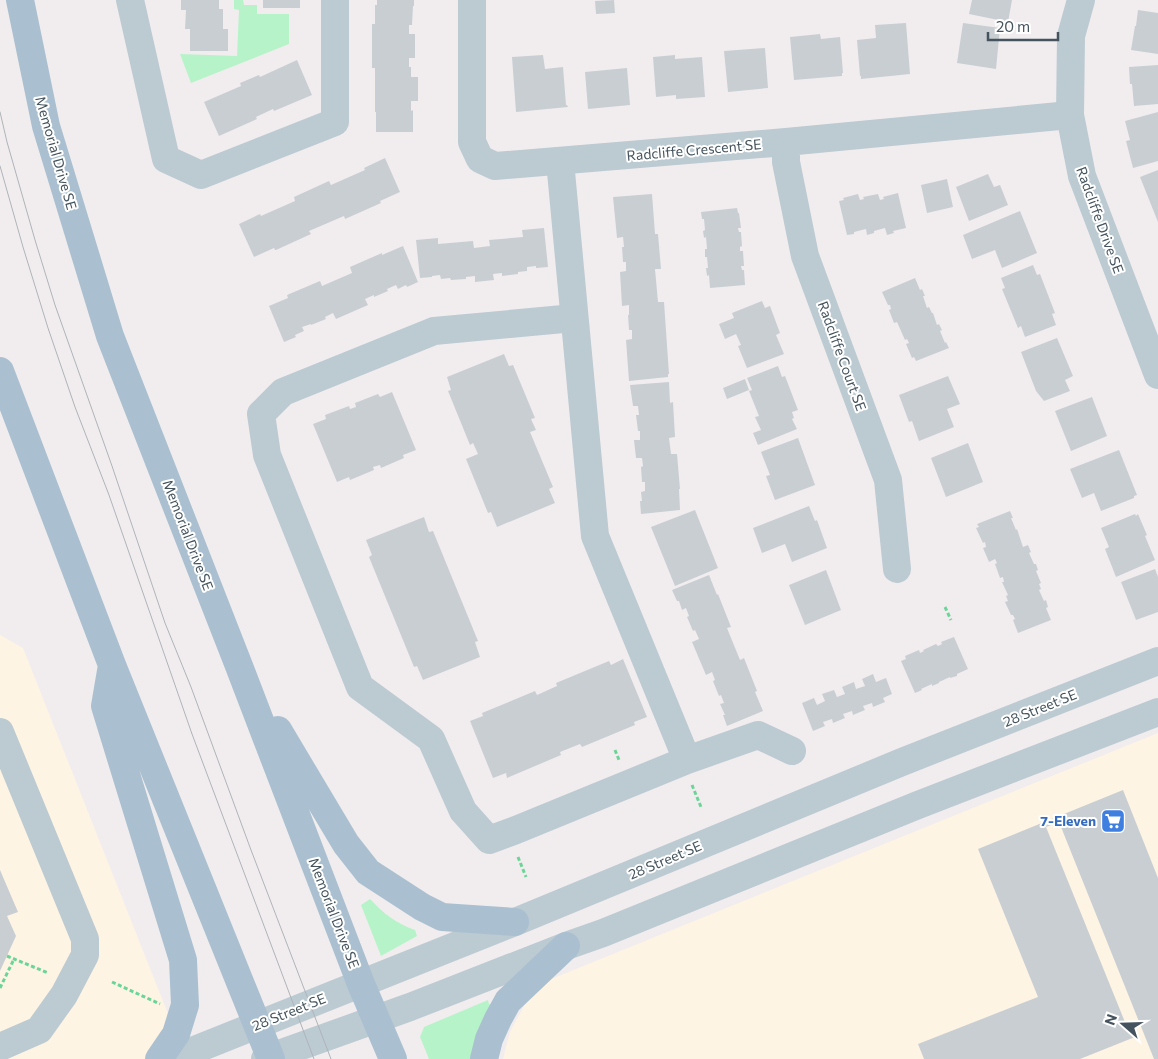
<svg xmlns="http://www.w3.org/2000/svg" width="1158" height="1059" viewBox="0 0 1158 1059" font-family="Commissioner,sans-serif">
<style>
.commercial{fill:#fef4e4}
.green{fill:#b7f3c9}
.building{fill:#c9ced3}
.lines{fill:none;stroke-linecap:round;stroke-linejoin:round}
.path{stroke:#6bd598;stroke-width:3;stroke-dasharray:4 2.5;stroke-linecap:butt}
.minor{stroke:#bccad2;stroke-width:28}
.major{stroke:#aac0d0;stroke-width:28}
.tram{stroke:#afb4b9;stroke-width:1}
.labels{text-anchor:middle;stroke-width:4;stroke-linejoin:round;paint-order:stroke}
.street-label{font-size:14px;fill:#44535d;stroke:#fff}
.shop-label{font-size:14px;font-weight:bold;fill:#366cbe;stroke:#fff;text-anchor:end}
</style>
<rect width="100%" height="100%" fill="#f1edee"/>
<path class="commercial" d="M0 635 23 648 176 1034 159 1059H0Z
M1158 733V1059H503L510 1032 528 999 544 982Z"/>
<path class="green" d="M234 0H243L244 5H257V14H289V44L191 83 180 54 237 56 239 10 234 9Z
M370 899C383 913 397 924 415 930L417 936 381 956 361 905Z
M488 1000 489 1004 492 1005 471 1059H429L420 1037 424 1027Z"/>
<path class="building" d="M181 0H219V9H223V29H228V51H190V29H185L186 10H181Z
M263 0H300V8H263Z
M377 0H414V6H413L412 25H409V34H415V58H409V67H411V77H418V101H411V111L413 110V132H376V112H375V68H372V24H375V5H377Z
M614 0 615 13 596 14 595 1Z
M972 0H1012L1008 22 969 14Z
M1138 10 1158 13V54L1131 50 1135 26H1136Z
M906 23 910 74 861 79V76H860L857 40 876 38 875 25Z
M963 23 1000 28 996 69 957 63Z
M820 34 821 39 840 37 843 73H842V76L794 80 790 37Z
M765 48 768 88 728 92 724 51Z
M543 55 545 69 563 67 566 105H567L568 107 516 112 512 57Z
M675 55V59L702 57 705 97 676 99V95L656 97 653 57Z
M297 60 312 95 274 111 273 109 256 117 257 119 219 136 204 102 241 86 240 83 259 75 260 77Z
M1158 65V104L1134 106 1132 84H1130L1129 67Z
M627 68 630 105 588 109 585 72Z
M1158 112V161L1133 168 1126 141 1130 140 1125 121Z
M385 158 400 192 380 201 381 203 345 219 344 216 309 231 311 234 276 250H275L274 248 254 257 239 224 260 214 261 216 295 201 294 197 329 181 331 185 365 170 364 168Z
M1158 170V222L1140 177Z
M988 174 994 187 1000 185 1008 205 969 221 956 187Z
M947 179 953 207 927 213 921 185Z
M898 193 906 228 893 231 894 233 887 235 885 228 874 231V233L867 235 866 229 854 232V234L847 235 839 201 844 200 843 198 858 194 860 200 864 199 863 197 878 194 880 200 884 199 883 197Z
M652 194 655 234H658L661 269H655L658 302H664L669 374H668V377L629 381 626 340 632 339V330H629L628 315H629V305L622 306 620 272 626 271V262H623L622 247H624L623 237 617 238 613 197Z
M737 208 738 213H739L741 228H738L739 232H741L742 246 740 247V251H743L744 266H741L742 270H744L745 285 710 288 709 275 707 276 706 268H708L707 257H705V249H707L706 237 704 238 703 231 705 230 704 219H702L701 212Z
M1020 211 1037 253 1002 268 995 250 972 259 963 235Z
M544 228 548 267 536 268V266L527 267V271L518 272V274L502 276V273L493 274 494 280 475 282V276L466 277V279L451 280 450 278 441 279 440 275 432 276V277L420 278 416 240 438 238V244L473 241 474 248 490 246 489 240 523 237 522 230Z
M403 246 418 282 407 287 406 285 398 289 396 285 387 289 388 291 374 297V295L365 299 368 305 336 319 333 313 325 317 326 319 311 325V324L302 327 304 331 295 335 296 337 284 342 269 306 288 298 287 295 320 281 322 286 352 273 350 267 382 253V255Z
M1033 265 1037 275 1040 274 1055 313 1052 314 1056 325 1025 337 1021 326 1018 328 1002 289 1005 288 1001 278Z
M915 278 920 290 922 289 925 296H923L927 308 929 307 932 313H933L937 325 939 324 942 330 940 331 945 343 946 342 949 348 916 361 914 357 912 358 906 344 909 343 907 339 905 340 897 322 894 323 889 310 891 309 890 305H888L882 292Z
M762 301 765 308 770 306 780 333 776 335 784 354 747 368 738 346 741 345 736 334 725 339 719 324 734 318 732 313Z
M1057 338 1073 376 1065 380 1070 391 1044 401 1036 391 1021 352Z
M504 354 509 366 513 365 535 418 531 419 536 430 530 432 553 487 549 489 555 503 497 527 491 512 488 513 466 459 478 454 473 443 470 445 448 391 451 390 447 377Z
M778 366 782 377 785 376 798 410 792 412 794 418 792 419 797 429 758 445 753 433 761 430 755 417 759 416 749 391 752 390 747 378Z
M948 376 960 404 947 409 954 427 919 441 912 421 909 422 899 395Z
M745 379 749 390 727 399 723 388Z
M669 382 670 403 673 402 675 437 669 438 671 454H677L680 489H679L680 510 641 514 640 501H642L641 492 645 491V482H642L641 467 643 466 642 458H636L634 440H640V431H638L636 415H639L638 406H633L630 385Z
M392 392 416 450 403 455 404 458 381 468 380 465 373 467 374 470 350 480 349 477 337 482 313 424 326 419 325 415 349 406 350 409 356 407 355 403 378 394 380 397Z
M1092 397 1107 436 1071 451 1055 411Z
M798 438 815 485 775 500 766 476 770 475 761 452Z
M968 443 983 482 946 497 931 458Z
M1119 450 1137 495 1134 496V498L1101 511 1094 493 1082 498 1070 469Z
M809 506 815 521 817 520 827 548 792 562 785 544 762 553 753 528Z
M695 510 718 568 675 586 651 527Z
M1010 511 1013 518H1011L1016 530 1017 529 1023 547 1028 545 1031 552 1029 553 1034 564H1036L1038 570 1036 571 1041 583 1039 584 1041 589 1039 590 1044 601 1046 600 1048 607 1046 608 1051 620 1018 633 1013 620 1015 619 1013 615H1011L1005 602 1008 601 1006 596 1008 595 1002 582H1004L1003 577 1000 578 995 564 997 563 995 559 989 562 983 548 986 547 985 542 983 543 976 528 979 527 977 524Z
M1135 514 1136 516 1138 514 1147 535 1145 536 1155 560 1116 577 1105 549 1109 547 1101 528Z
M424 517 429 532 433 531 478 641 475 642 480 657 423 680 417 666 414 667 369 557 372 555 366 540Z
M1155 569 1158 577V612L1136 620 1121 582Z
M826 570 841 610 805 625 789 585Z
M709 575 717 595 718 594 731 627 727 628 740 660 744 658 757 691 755 692 763 711 727 726 723 715H725L720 704 724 703 721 695 719 696 713 681 715 680 712 672 706 675 692 642 699 639 695 630 693 631 687 617 689 616 686 608 682 610 679 601H677L672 590Z
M954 637 968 669 957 674V676L950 678V677L939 682V683L932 686V684L921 689 922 690 915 693 901 661 906 659 905 656 919 650 920 653 924 651 923 650 936 644 938 646 942 644 941 642Z
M623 659 647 717 634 722 635 725 582 747 580 744 560 752 561 755 507 778 506 773 493 778 470 721 483 716 482 713 535 691 537 695 557 686 556 683 609 661 611 665Z
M873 674 876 682 886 678 892 694 883 698 885 702 873 707 872 703 863 706 865 710 853 715 852 711 843 714 845 718 833 723 832 719 823 722 825 726 813 731 802 703 814 698 817 705 825 701 822 694 834 690 837 697 845 694 842 687 854 682 856 689 865 686 862 679Z
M1123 790 1158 878V1059H1154L1059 822 1046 827 1127 1027 1130 1026 1135 1037 1080 1059H924L918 1044 1038 997 978 849Z
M0 870 18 912 7 916 16 936 0 971Z"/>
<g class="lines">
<path class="path" d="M945 607 951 620
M615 750 619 760
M692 785 701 807
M518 857 526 877
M7 956 48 973
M112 982 160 1004
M0 988 14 959"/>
<path class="minor" d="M130 0 166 159 201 175 335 122V0
M472 0V142L480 159 495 166 786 142 1070 115
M1081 0 1071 36 1070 115 1082 176 1158 375
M786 142V162L805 256 888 480 897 569
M560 161 595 536 687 760 516 830 489 840 463 811 431 739 360 687 267 455 261 414 283 392 434 331 574 318
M0 732 85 939V955L64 995 39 1030 0 1047
M687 760 758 735 792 751
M172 1059 515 922 902 762 1158 661
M265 1059 410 1007 566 946 603 933 918 805 1158 712"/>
<path class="major" d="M20 0 46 126 110 336 239 666 361 984 393 1059
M0 371 112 665 271 1059
M112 665 105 706 183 960 185 1005 176 1034 159 1059
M278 730 346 844 368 872 422 907 442 917 515 922
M484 1059 489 1039 498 1019 508 1001 566 946"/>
<path class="tram" d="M0 112 7 142 35 240 55 305 112 466 165 623 191 687 251 850 331 1059
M0 166 23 247 48 328 75 407 109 495 192 734 314 1059"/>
</g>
<defs>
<symbol id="supermarket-square" viewBox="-11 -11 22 22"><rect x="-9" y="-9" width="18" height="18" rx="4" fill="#3f7fe0" stroke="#fff"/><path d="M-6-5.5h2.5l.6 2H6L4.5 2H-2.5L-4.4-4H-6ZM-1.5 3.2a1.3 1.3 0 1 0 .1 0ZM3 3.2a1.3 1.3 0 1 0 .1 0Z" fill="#fff"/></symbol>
</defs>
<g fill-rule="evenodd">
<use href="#supermarket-square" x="1099" y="807" width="28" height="28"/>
</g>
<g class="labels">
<g class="street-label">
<text transform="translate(694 150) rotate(-5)" y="5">Radcliffe Crescent SE</text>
<text transform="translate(56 153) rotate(74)" y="5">Memorial Drive SE</text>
<text transform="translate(1100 220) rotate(70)" y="5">Radcliffe Drive SE</text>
<text transform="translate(842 356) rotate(70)" y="5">Radcliffe Court SE</text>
<text transform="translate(188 535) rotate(69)" y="5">Memorial Drive SE</text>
<text transform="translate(1040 708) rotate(-22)" y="5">28 Street SE</text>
<text transform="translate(665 860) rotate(-23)" y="5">28 Street SE</text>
<text transform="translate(334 913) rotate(69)" y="5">Memorial Drive SE</text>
<text transform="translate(289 1012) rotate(-22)" y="5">28 Street SE</text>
</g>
<g class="shop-label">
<text x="1096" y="826">7-Eleven</text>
</g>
</g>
<g transform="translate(1123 1024) rotate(290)" stroke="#ffffff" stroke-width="4" paint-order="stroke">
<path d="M0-4L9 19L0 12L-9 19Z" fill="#44535d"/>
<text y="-8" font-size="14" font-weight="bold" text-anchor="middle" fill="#44535d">N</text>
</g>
<path d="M988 32v8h70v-8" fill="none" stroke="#44535d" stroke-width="2.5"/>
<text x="996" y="32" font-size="15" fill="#44535d" stroke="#ffffff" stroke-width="4" paint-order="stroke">20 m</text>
</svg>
